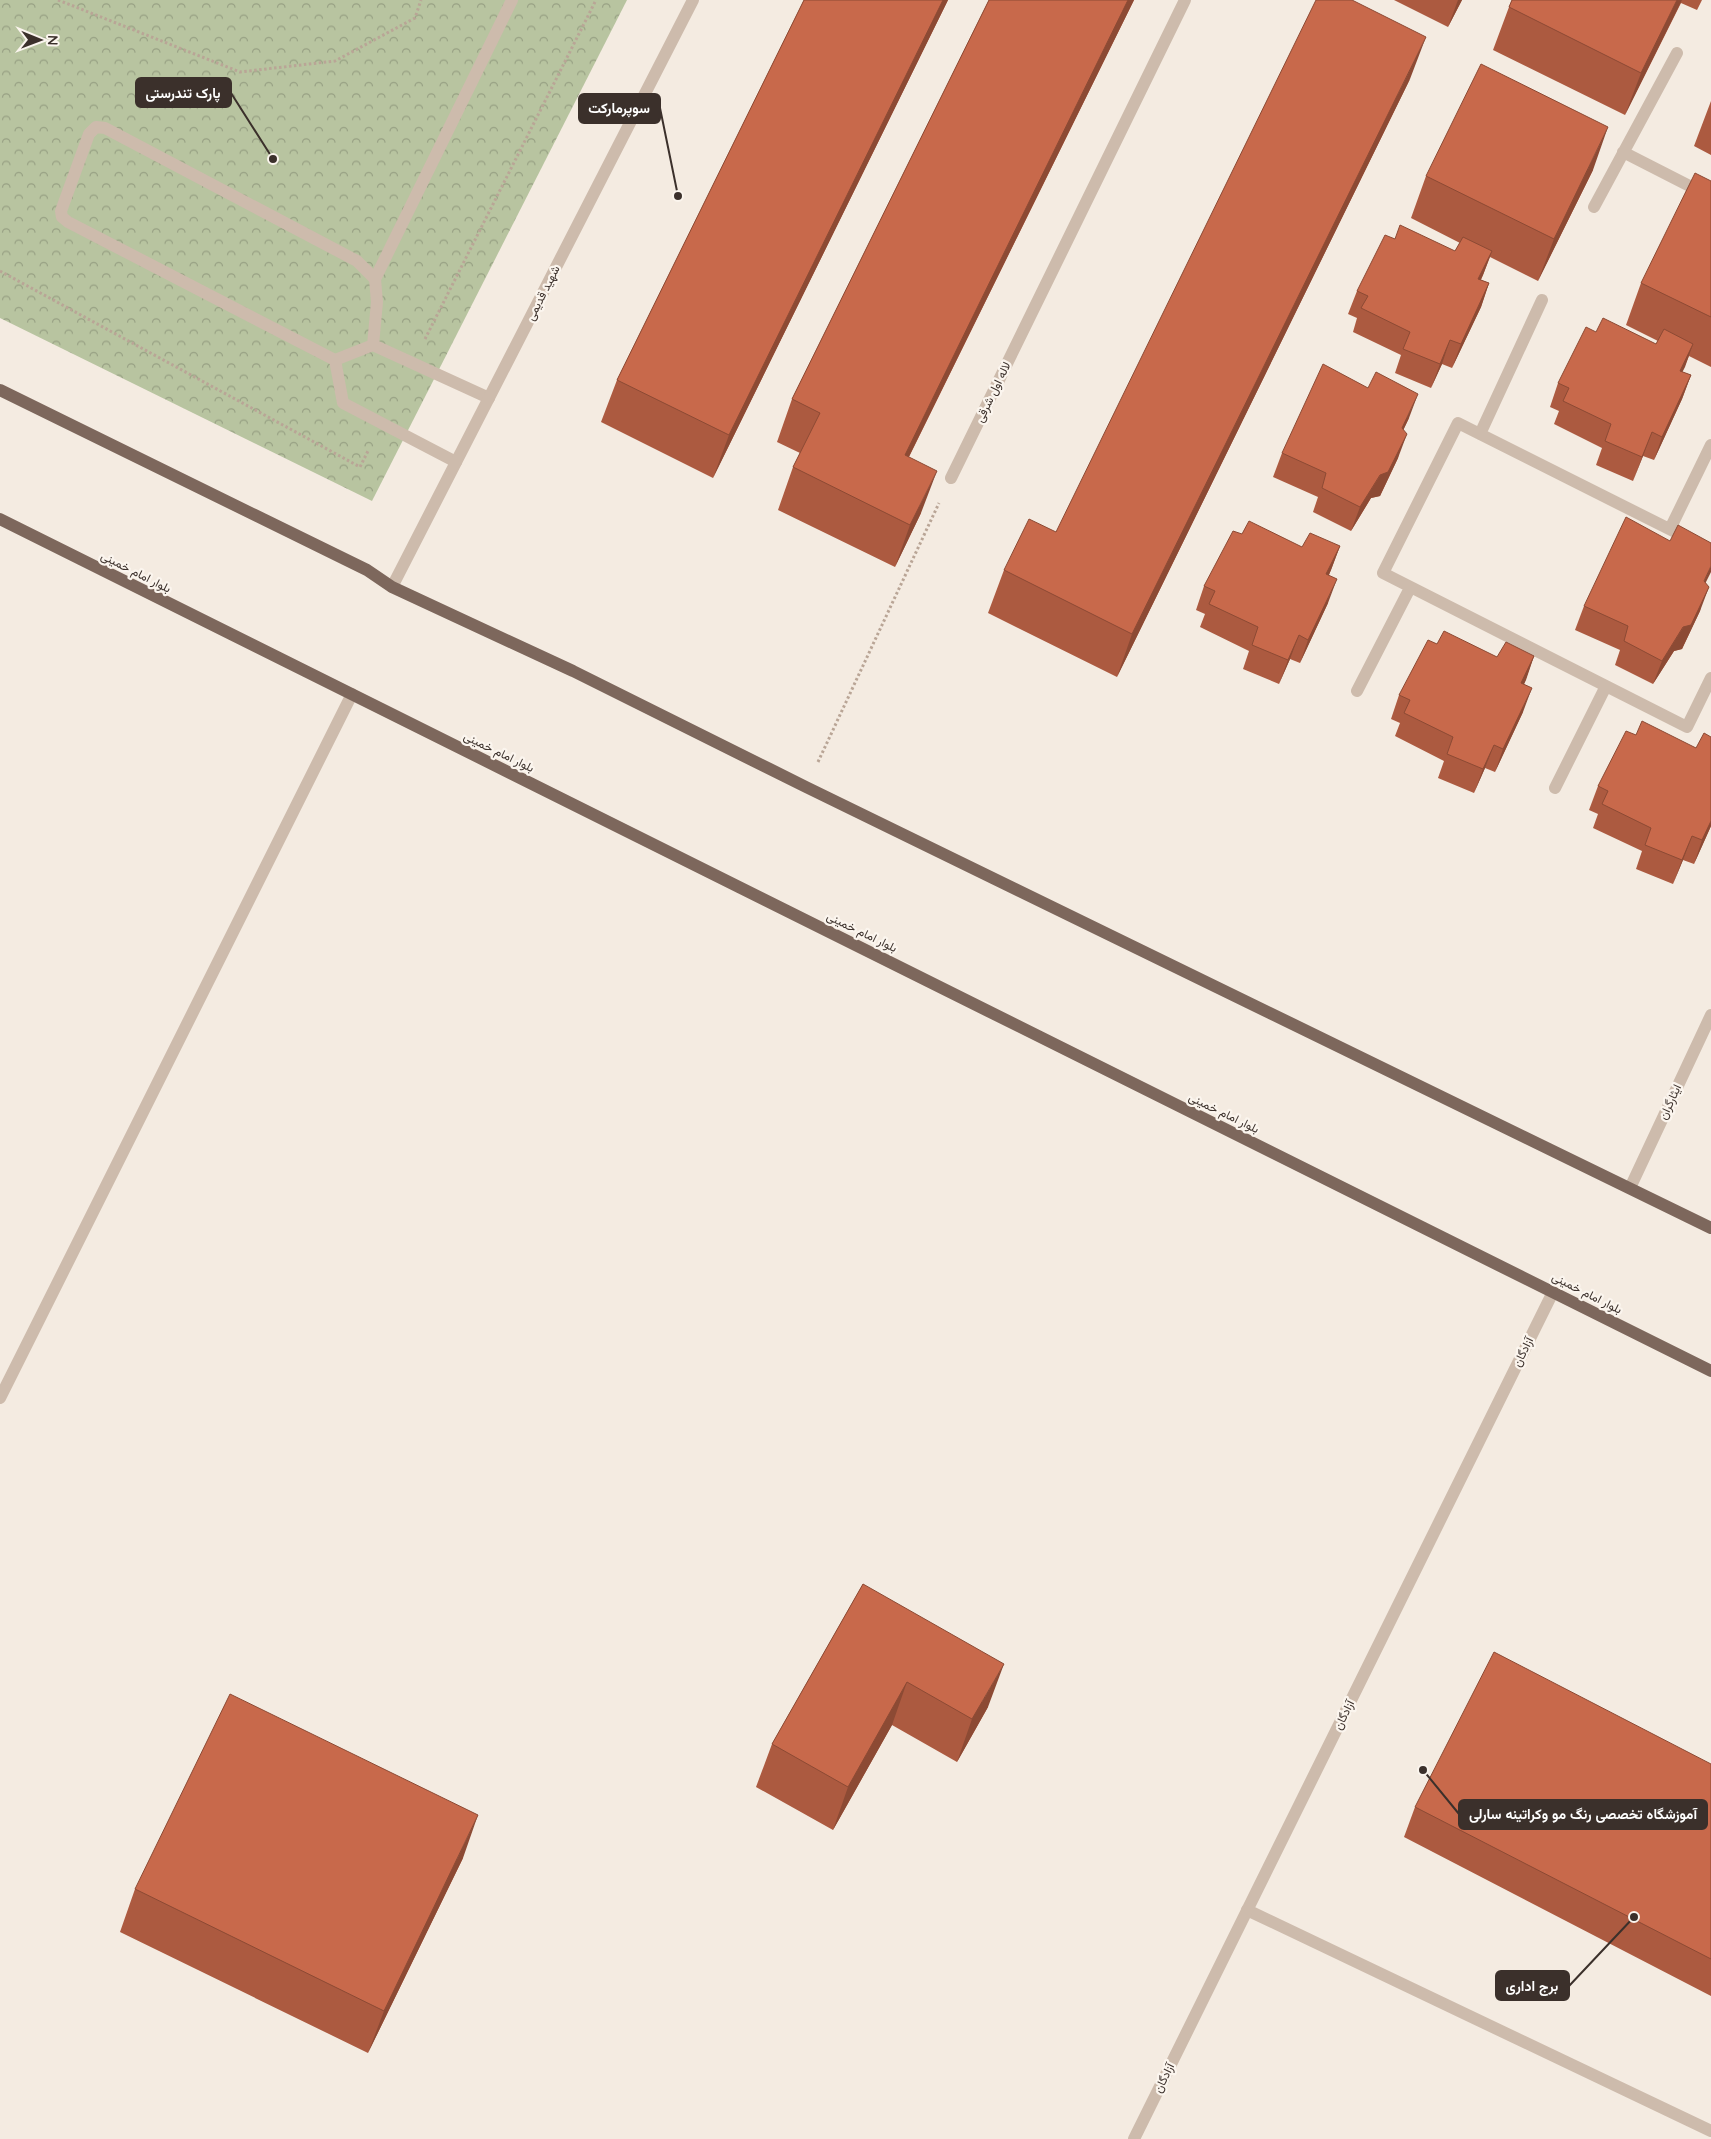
<svg xmlns="http://www.w3.org/2000/svg" width="1711" height="2139" viewBox="0 0 1711 2139" font-family="Quicksand,Vazirmatn,sans-serif">
<style>
.forest{fill:url(#forest-crowns)}
.lines{fill:none;stroke-linecap:round;stroke-linejoin:round}
.path{stroke:#b9a596;stroke-width:3;stroke-dasharray:2.5 2.5;stroke-linecap:butt}
.service{stroke:#cdbbac;stroke-width:12}
.minor{stroke:#cdbbac;stroke-width:12}
.tertiary{stroke:#cdbbac;stroke-width:12}
.primary{stroke:#7d675c;stroke-width:12}
.wall{fill:#ac5a40}
.shaded-wall{fill:#8c4a34}
.building{fill:#c8694b;stroke:#8c4a34}
.labels{text-anchor:middle;stroke-width:4.5;stroke-linejoin:round;paint-order:stroke}
.street-label{font-size:12px;fill:#3b302b;stroke:#fbf5ee}
.leader{fill:none;stroke:#3b302b;stroke-width:2}
.callout-dot{fill:#3b302b;stroke:#fbf5ee;stroke-width:2}
.callout{fill:#3b302b;stroke:#3b302b;stroke-width:2}
.callout-label{font-size:14px;text-anchor:middle;font-weight:bold;fill:#fff}
</style>
<defs>
<pattern id="forest-crowns" width="20" height="18" patternUnits="userSpaceOnUse" patternTransform="scale(1.25)"><rect width="20" height="18" fill="#b8c4a0"/><path d="M2 6a3 3 0 1 1 6 0M12 15a3 3 0 1 1 6 0" fill="none" stroke="#97a083"/></pattern>
</defs>
<rect width="100%" height="100%" fill="#f4ebe1"/>
<path class="forest" d="M0 0H627L372 501 0 318Z"/>
<g class="lines">
<path class="path" d="M58 0 240 72 335 61 415 18 421 0
M0 271 360 467 369 449
M425 339 596 0
M818 762 939 503"/>
<path class="service" d="M375 279 512 0
M373 345 377 302 375 279 357 261 105 128 96 127 89 134 61 211 62 217 68 222 335 360 373 345 489 398
M335 360 343 403 456 462
M1480 434 1542 300
M1670 529 1711 445
M1711 550 1458 423 1383 573 1687 727 1711 678
M1357 691 1410 588
M1555 788 1606 686"/>
<path class="minor" d="M1623 152 1711 197
M1594 207 1677 53
M951 478 1185 0
M1630 1188 1711 1015
M0 1398 352 694
M1247 1910 1711 2131"/>
<path class="tertiary" d="M392 587 693 0
M1134 2139 1553 1292"/>
<path class="primary" d="M0 390 367 570 392 587 573 671 806 787 1711 1228
M0 519 1711 1371"/>
</g>
<path class="wall" d="M804 0H948L713 478 601 422 617 380Z
M989 0H1134L909 457 921 513 895 567 778 510 793 467 800 453 777 442 792 399Z
M1394 0H1462L1448 27Z
M1512 0H1702L1697 10 1681 3 1625 115 1493 50 1509 7Z
M1410 79 1117 677 988 613 1004 570 1056 532Z
M1711 101V155L1694 146Z
M1593 170 1538 281 1490 257 1481 280 1489 283 1481 307 1452 368 1442 364 1431 388 1395 373 1401 355 1353 332 1357 318 1348 314 1357 291 1455 251 1460 243 1411 218 1426 176Z
M1711 181V367L1689 356 1682 372 1691 375 1682 399 1654 460 1643 456 1633 481 1596 465 1602 448 1554 424 1559 411 1550 407 1558 383 1656 344 1658 341 1626 325 1641 283Z
M1409 418 1403 430 1398 458 1380 496 1371 498 1351 531 1313 512 1318 497 1273 477 1282 453Z
M1242 534 1302 547 1340 546 1329 575 1328 603 1300 663 1290 659 1279 684 1243 669 1249 651 1200 627 1205 614 1196 610 1204 586Z
M1706 583 1700 611 1682 649 1674 651 1653 684 1615 665 1620 650 1575 630 1584 606Z
M1437 644 1497 657 1534 656 1524 684 1523 712 1495 772 1485 768 1474 793 1438 778 1444 761 1395 736 1400 723 1391 719 1399 695Z
M1636 735 1696 748 1711 737V826L1694 864 1683 860 1673 884 1636 869 1642 851 1593 828 1598 814 1589 810 1598 786Z
M863 1584 988 1707 957 1762 892 1725 833 1830 756 1787 772 1744Z
M1711 1764V1996L1404 1837 1415 1807Z
M463 1858 368 2053 120 1932 135 1889Z"/>
<path class="shaded-wall" d="M943 0H948L713 478 729 435Z
M1128 0H1134L889 497 905 455Z
M1458 0H1462L1448 27Z
M1677 0H1682L1625 115 1641 73Z
M1426 37 1410 79 1117 677 1132 634Z
M1608 127 1593 170 1538 281 1554 239Z
M1492 251 1483 275 1469 302 1478 279Z
M1489 283 1481 307 1452 368 1461 344Z
M1450 340 1442 364 1431 388 1440 364Z
M1693 344 1685 367 1671 394 1680 371Z
M1691 375 1682 399 1654 460 1662 437Z
M1418 394 1409 418 1393 452 1402 428Z
M1652 432 1643 456 1633 481 1642 457Z
M1407 434 1398 458 1380 496 1371 498 1351 531 1360 507Z
M937 471 921 513 895 567 910 525Z
M1340 546 1331 570 1318 598 1326 574Z
M1711 566V572L1695 604 1704 581Z
M1337 579 1328 603 1300 663 1308 640Z
M1709 587 1700 611 1682 649 1674 651 1653 684 1662 661Z
M1299 635 1290 659 1279 684 1288 660Z
M1534 656 1526 680 1513 707 1521 683Z
M1532 688 1523 712 1495 772 1503 749Z
M1494 745 1485 768 1474 793 1483 769Z
M1711 821V826L1694 864 1702 840Z
M1692 836 1683 860 1673 884 1682 860Z
M1004 1664 988 1707 957 1762 972 1719Z
M907 1682 892 1725 833 1830 848 1787Z
M478 1815 463 1858 368 2053 384 2011Z"/>
<path class="building" d="M804 0H943L729 435 617 380Z
M989 0H1128L905 455 937 471 910 525 793 467 820 413 792 399Z
M1316 0H1352L1426 37 1132 634 1004 570 1029 519 1056 532Z
M1512 0H1677L1641 73 1509 7Z
M1481 64 1608 127 1554 239 1426 176Z
M1695 173 1711 181V317L1641 283Z
M1400 225 1455 251 1463 237 1492 251 1478 279 1489 283 1461 344 1450 340 1440 364 1403 349 1410 332 1361 308 1368 296 1357 291 1385 235 1395 239Z
M1603 318 1656 344 1664 329 1693 344 1680 371 1691 375 1662 437 1652 432 1642 457 1605 441 1611 424 1563 401 1569 388 1558 383 1586 327 1596 332Z
M1323 364 1368 388 1376 372 1418 394 1402 428 1407 434 1388 472 1380 475 1360 507 1322 488 1326 473 1282 453Z
M1626 517 1670 541 1678 525 1711 543V566L1704 581 1709 587 1691 625 1683 627 1662 661 1624 641 1628 626 1584 606Z
M1249 521 1302 547 1310 533 1340 546 1326 574 1337 579 1308 640 1299 635 1288 660 1252 645 1258 627 1209 604 1215 591 1204 586 1233 531 1242 534Z
M1444 631 1497 657 1506 642 1534 656 1521 683 1532 688 1503 749 1494 745 1483 769 1447 754 1453 737 1404 713 1410 700 1399 695 1428 640 1437 644Z
M1642 721 1696 748 1704 733 1711 737V821L1702 840 1692 836 1682 860 1645 845 1651 828 1602 804 1608 791 1598 786 1626 731 1636 735Z
M863 1584 1004 1664 972 1719 907 1682 848 1787 772 1744Z
M1494 1652 1711 1764V1959L1415 1807Z
M230 1694 478 1815 384 2011 135 1889Z"/>
<g class="labels">
<g class="street-label">
<text transform="translate(543 293) rotate(-63)" y="4">شهید قدیمی</text>
<text transform="translate(993 392) rotate(-64)" y="4">لاله اول شرقی</text>
<text transform="translate(136 572) rotate(27)" y="4">بلوار امام خمینی</text>
<text transform="translate(499 752) rotate(26)" y="4">بلوار امام خمینی</text>
<text transform="translate(862 932) rotate(26)" y="4">بلوار امام خمینی</text>
<text transform="translate(1670 1102) rotate(-65)" y="4">ایثارگران</text>
<text transform="translate(1224 1113) rotate(26)" y="4">بلوار امام خمینی</text>
<text transform="translate(1587 1293) rotate(27)" y="4">بلوار امام خمینی</text>
<text transform="translate(1523 1352) rotate(-64)" y="4">آزادگان</text>
<text transform="translate(1344 1715) rotate(-64)" y="4">آزادگان</text>
<text transform="translate(1164 2078) rotate(-64)" y="4">آزادگان</text>
</g>
</g>
<path class="leader" d="M273 159L231 93M678 196L660 108M1423 1770L1459 1814M1634 1917L1569 1986"/>
<g class="callout-dot">
<circle cx="273" cy="159" r="5"/>
<circle cx="678" cy="196" r="5"/>
<circle cx="1423" cy="1770" r="5"/>
<circle cx="1634" cy="1917" r="5"/>
</g>
<g class="callout">
<rect x="136" y="78" width="95" height="29" rx="5"/>
<rect x="579" y="94" width="81" height="29" rx="5"/>
<rect x="1459" y="1800" width="248" height="29" rx="5"/>
<rect x="1496" y="1971" width="73" height="29" rx="5"/>
</g>
<g class="callout-label">
<text x="183" y="98">پارک تندرستی</text>
<text x="619" y="113">سوپرمارکت</text>
<text x="1583" y="1819">آموزشگاه تخصصی رنگ مو وکراتینه سارلی</text>
<text x="1532" y="1991">برج اداری</text>
</g>
<g transform="translate(40 40) rotate(91)" stroke="#fbf5ee" stroke-width="4" paint-order="stroke">
<path d="M0-4L9 19L0 12L-9 19Z" fill="#3b302b"/>
<text y="-8" font-size="14" font-weight="bold" text-anchor="middle" fill="#3b302b">N</text>
</g>
</svg>
